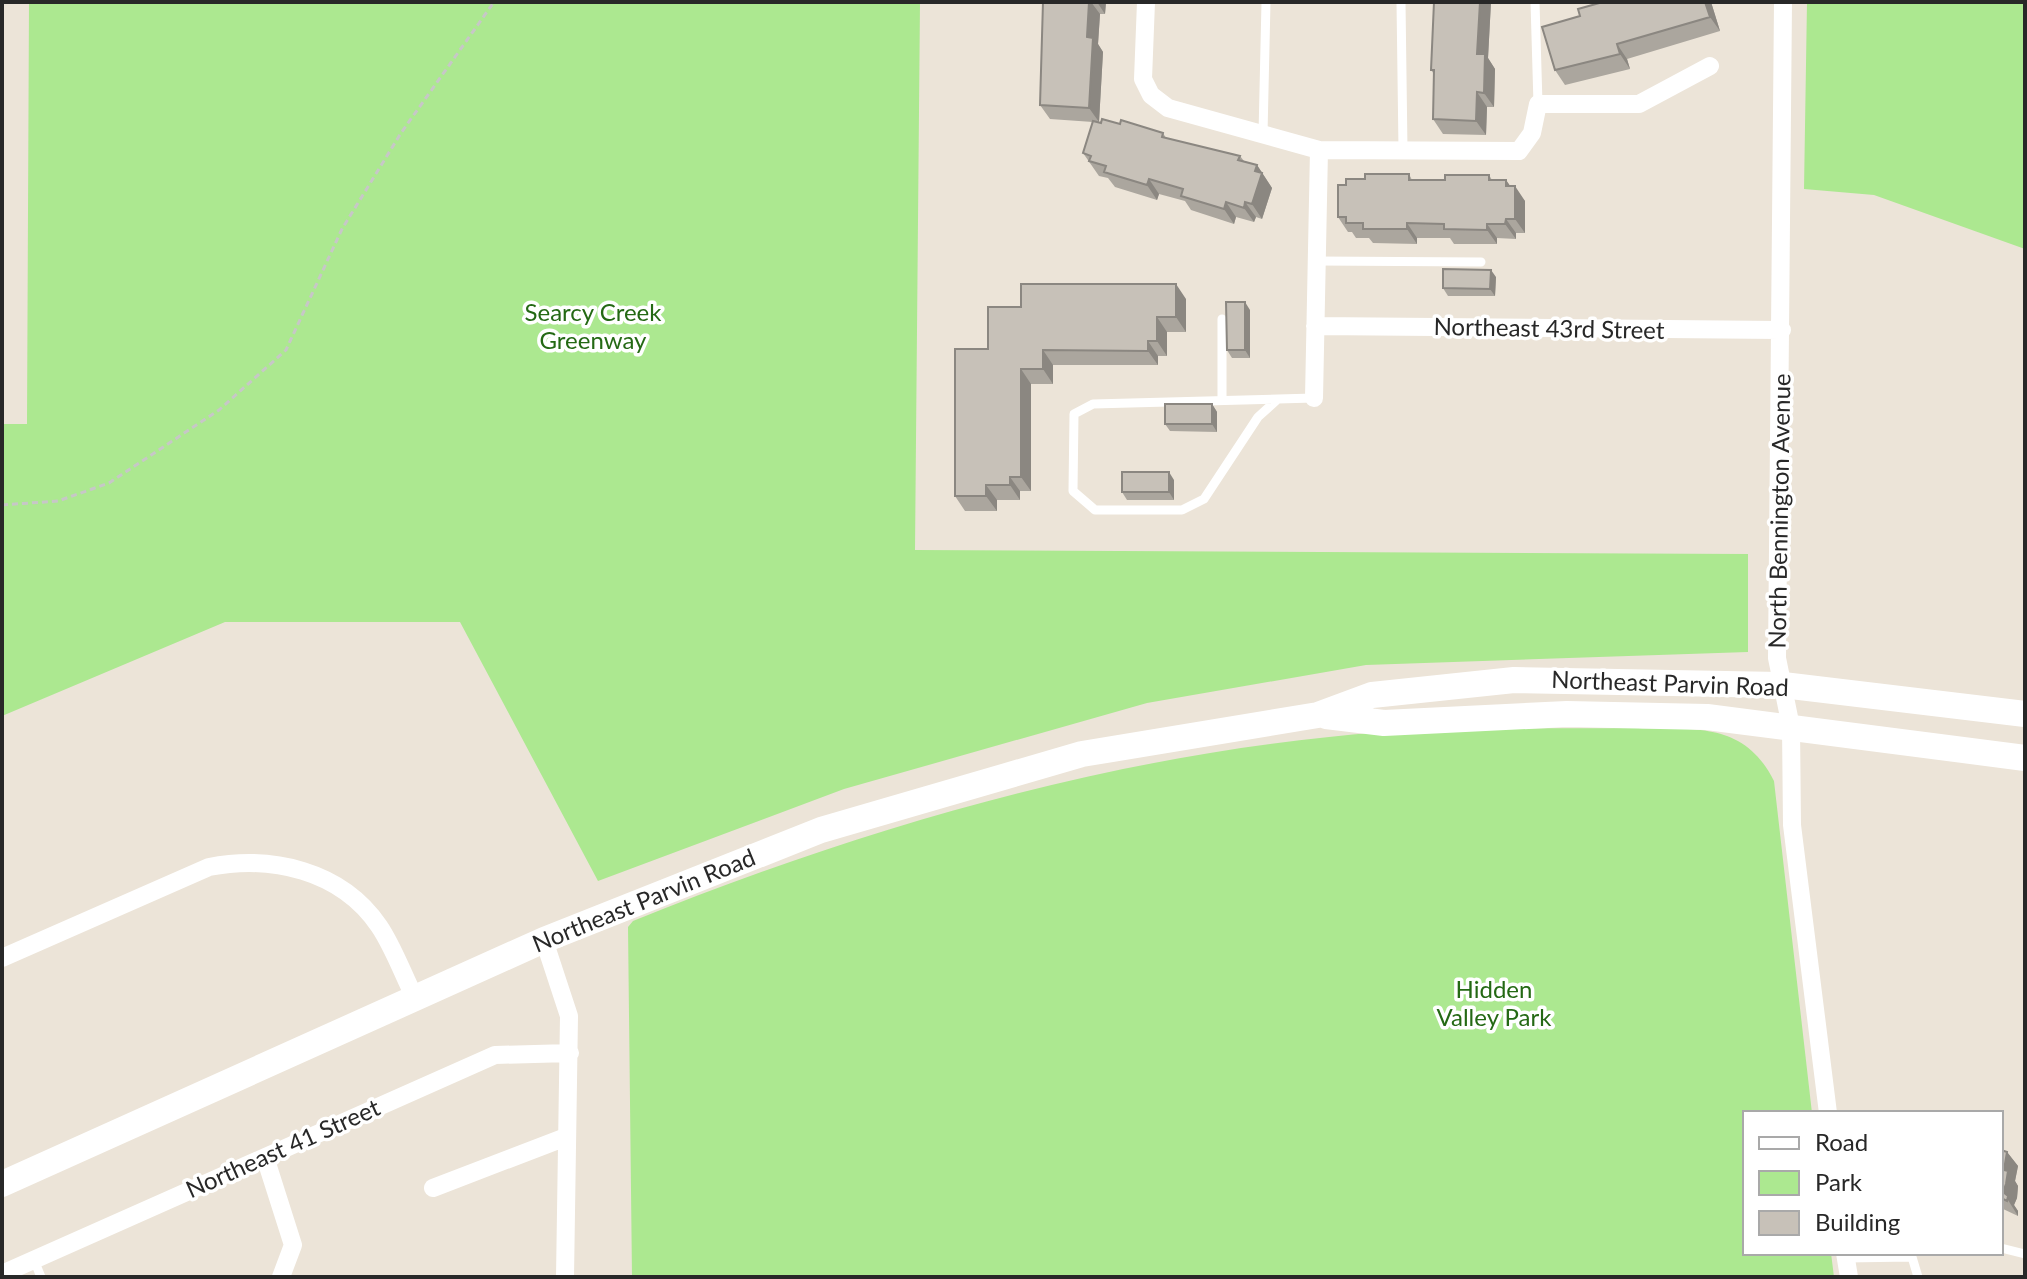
<svg xmlns="http://www.w3.org/2000/svg" width="2027" height="1279" viewBox="0 0 2027 1279" font-family="Lato,sans-serif">
<style>
.green{fill:#ace890}
.lines{fill:none;stroke-linecap:round;stroke-linejoin:round}
.path{stroke:#c7c7c7;stroke-width:3;stroke-dasharray:6 4;stroke-linecap:butt}
.service{stroke:#fff;stroke-width:9}
.minor{stroke:#fff;stroke-width:18}
.secondary{stroke:#fff;stroke-width:26}
.wall{fill:#aba69e}
.shaded-wall{fill:#8b8781}
.building{fill:#c7c1b8;stroke:#8b8781;stroke-width:2}
.labels{text-anchor:middle;stroke-width:7;stroke-linejoin:round;paint-order:stroke}
.park-label{font-size:24px;fill:#246914;stroke:#fff}
.street-label{font-size:24px;fill:#282828;stroke:#fff}
</style>
<rect width="100%" height="100%" fill="#ece4d8"/>
<path class="green" d="M29 2H920L915 550 1748 554V652L1366 665 1147 703 844 789 598 881 460 622H225L2 716V424H27Z
M1807 2H2025V249L1874 195 1804 189Z
M1638 728C1695 730 1744 721 1774 781L1812 1113H1745V1253H1831L1834 1277H632L628 927 633 921C856 831 1089 762 1329 737 1428 726 1537 729 1638 728Z"/>
<g class="lines">
<path class="path" d="M2 505 58 501 109 483 219 410 286 350 342 229 401 133 494 2"/>
<path class="service" d="M1401 2 1403 150
M1535 2 1538 104
M1263 134 1266 2
M1317 261 1481 262
M1222 319V400
M1278 399 1093 404 1074 414 1073 491 1095 510H1182L1204 499 1258 417 1278 399 1314 398
M2001 1248 2025 1254
M1846 1258 1912 1257 1918 1277
M34 1260 41 1277"/>
<path class="minor" d="M1146 2 1143 79 1151 95 1168 108 1319 150 1519 151 1532 133 1538 104H1639L1710 66
M1783 2 1777 658 1791 727 1792 825 1828 1113
M1315 326 1782 330
M1314 398 1319 150
M544 940 569 1016 565 1277
M2 958 209 867C271 855 341 870 379 926 394 948 403 975 415 998
M265 1157 293 1245 281 1277
M433 1188 566 1137
M1845 1253 1849 1277
M2 1274 495 1055 570 1053"/>
<path class="secondary" d="M1326 716 1384 723 1567 714 1707 717 2025 758
M2 1184 544 940 821 830 1082 754 1318 715 1372 695 1514 680 1783 685 2025 714"/>
</g>
<path class="wall" d="M1043 2H1106L1105 14H1100L1098 44 1103 52 1099 122 1120 124 1163 133 1166 138 1240 156 1244 161 1257 165 1272 188 1262 219 1256 217 1254 222 1236 217 1234 224 1191 210 1185 201 1159 194 1157 200 1115 187 1108 178 1099 176 1083 153 1093 122 1050 119 1040 105Z
M1434 2H1491L1488 58 1495 69 1494 107H1487L1486 135 1443 134 1433 119 1434 74 1431 70Z
M1603 2H1711L1720 31 1627 59 1630 69 1565 85 1555 70 1580 16Z
M1409 174 1412 180H1445L1489 175 1492 180H1506L1510 186 1525 201V233H1516V239L1497 238V244H1454L1450 238H1417V244L1373 243 1369 238H1356L1352 232H1348L1338 217 1346 185 1365 179Z
M1496 277 1495 296H1448L1443 288Z
M1186 299V332H1167V356H1158V365H1053V384H1031V491H1020V500H997V511H965L955 496 988 349 1021 307Z
M1250 310V358H1232L1227 350Z
M1212 404 1217 412V432L1170 431 1165 424Z
M1174 480V500H1127L1122 492Z
M2001 1147 2004 1151 2007 1152 2018 1166 2015 1181 2018 1186 2017 1198 2014 1205 2018 1211V1216L2001 1208Z"/>
<path class="shaded-wall" d="M1089 2H1091L1100 14 1098 44 1103 52 1099 122 1089 108 1087 37Z
M1097 2H1106L1105 14Z
M1480 2H1491L1488 58 1495 69 1494 107 1484 93 1477 54Z
M1705 2H1711L1720 31 1710 17Z
M1617 44 1627 59 1630 69 1620 54Z
M1477 92 1487 107 1486 135 1476 121Z
M1257 165 1272 188 1262 219 1252 204 1255 171Z
M1149 179 1159 194 1157 200 1147 185Z
M1506 180 1515 193V186L1525 201V233L1515 219 1506 186Z
M1226 202 1236 217 1234 224 1224 209Z
M1245 202 1256 217 1254 222 1244 208Z
M1506 219 1516 233V239L1505 224Z
M1407 223 1417 238V244L1407 229Z
M1487 224 1497 238V244L1487 230Z
M1491 270 1496 277 1495 296 1490 289Z
M1176 284 1186 299V332L1176 317Z
M1245 302 1250 310V358L1245 350Z
M1157 317 1167 332V356L1157 341Z
M1148 341 1158 356V365L1148 351Z
M1043 350 1053 365V384L1043 369Z
M1021 369 1031 384V491L1021 477Z
M1212 404 1217 412V432L1212 424Z
M1169 472 1174 480V500L1169 492Z
M1010 477 1020 491V500L1010 485Z
M986 485 997 500V511L986 496Z
M2001 1147 2007 1155V1152L2018 1166 2015 1181 2018 1186 2017 1198 2014 1205 2018 1211V1216L2003 1192Z"/>
<path class="building" d="M1043 2H1089L1087 37 1093 38 1089 108 1040 105Z
M1434 2H1480L1477 54H1485L1484 93 1477 92 1476 121 1433 119 1434 70H1431Z
M1603 2H1705L1710 17 1617 44 1620 54 1555 70 1542 27 1580 16 1578 9Z
M1102 119 1120 124 1121 120 1163 133 1162 137 1240 156 1238 160 1257 165 1255 171 1262 173 1252 204 1245 202 1244 208 1226 202 1224 209 1181 196 1183 189 1149 179 1147 185 1104 172 1106 166 1089 161 1091 156 1083 153 1093 121 1101 123Z
M1365 174H1409V180H1445V175H1489V180H1506V186H1515V219H1506L1505 224H1487V230L1444 229V224L1407 223V229H1363V223H1346V217H1338V185H1346V179H1365Z
M1443 269 1491 270 1490 289 1443 288Z
M1021 284H1176V317H1157V341H1148V351L1043 350V369H1021V477H1010V485H986V496H955V349H988V307H1021Z
M1226 302H1245V350H1227Z
M1165 404H1212V424H1165Z
M1122 472H1169V492H1122Z
M2001 1150 2007 1152 2004 1170 2008 1171 2006 1184 2003 1192 2008 1196 2007 1201 2001 1198Z"/>
<g class="labels">
<g class="park-label">
<text x="593" y="321">Searcy Creek<tspan x="593" dy="28">Greenway</tspan></text>
<text x="1494" y="998">Hidden<tspan x="1494" dy="28">Valley Park</tspan></text>
</g>
<g class="street-label">
<text transform="translate(1549 329) rotate(1)" y="8">Northeast 43rd Street</text>
<text transform="translate(1780 511) rotate(-89)" y="8">North Bennington Avenue</text>
<text transform="translate(1670 684) rotate(2)" y="8">Northeast Parvin Road</text>
<text transform="translate(644 901) rotate(-22)" y="8">Northeast Parvin Road</text>
<text transform="translate(283 1149) rotate(-24)" y="8">Northeast 41 Street</text>
</g>
</g>
<rect width="2027" height="1279" fill="none" stroke="#282828" stroke-width="8"/>
<rect x="1743" y="1111" width="260" height="144" fill="#ffffff" stroke="#a9a9a9" stroke-width="2"/>
<rect x="1759" y="1137" width="40" height="12" fill="#ffffff" stroke="#a9a9a9" stroke-width="2"/>
<text x="1815" y="1151" font-size="24" fill="#282828">Road</text>
<rect x="1759" y="1171" width="40" height="24" fill="#ace890" stroke="#a9a9a9" stroke-width="2"/>
<text x="1815" y="1191" font-size="24" fill="#282828">Park</text>
<rect x="1759" y="1211" width="40" height="24" fill="#c7c1b8" stroke="#a9a9a9" stroke-width="2"/>
<text x="1815" y="1231" font-size="24" fill="#282828">Building</text>
</svg>
